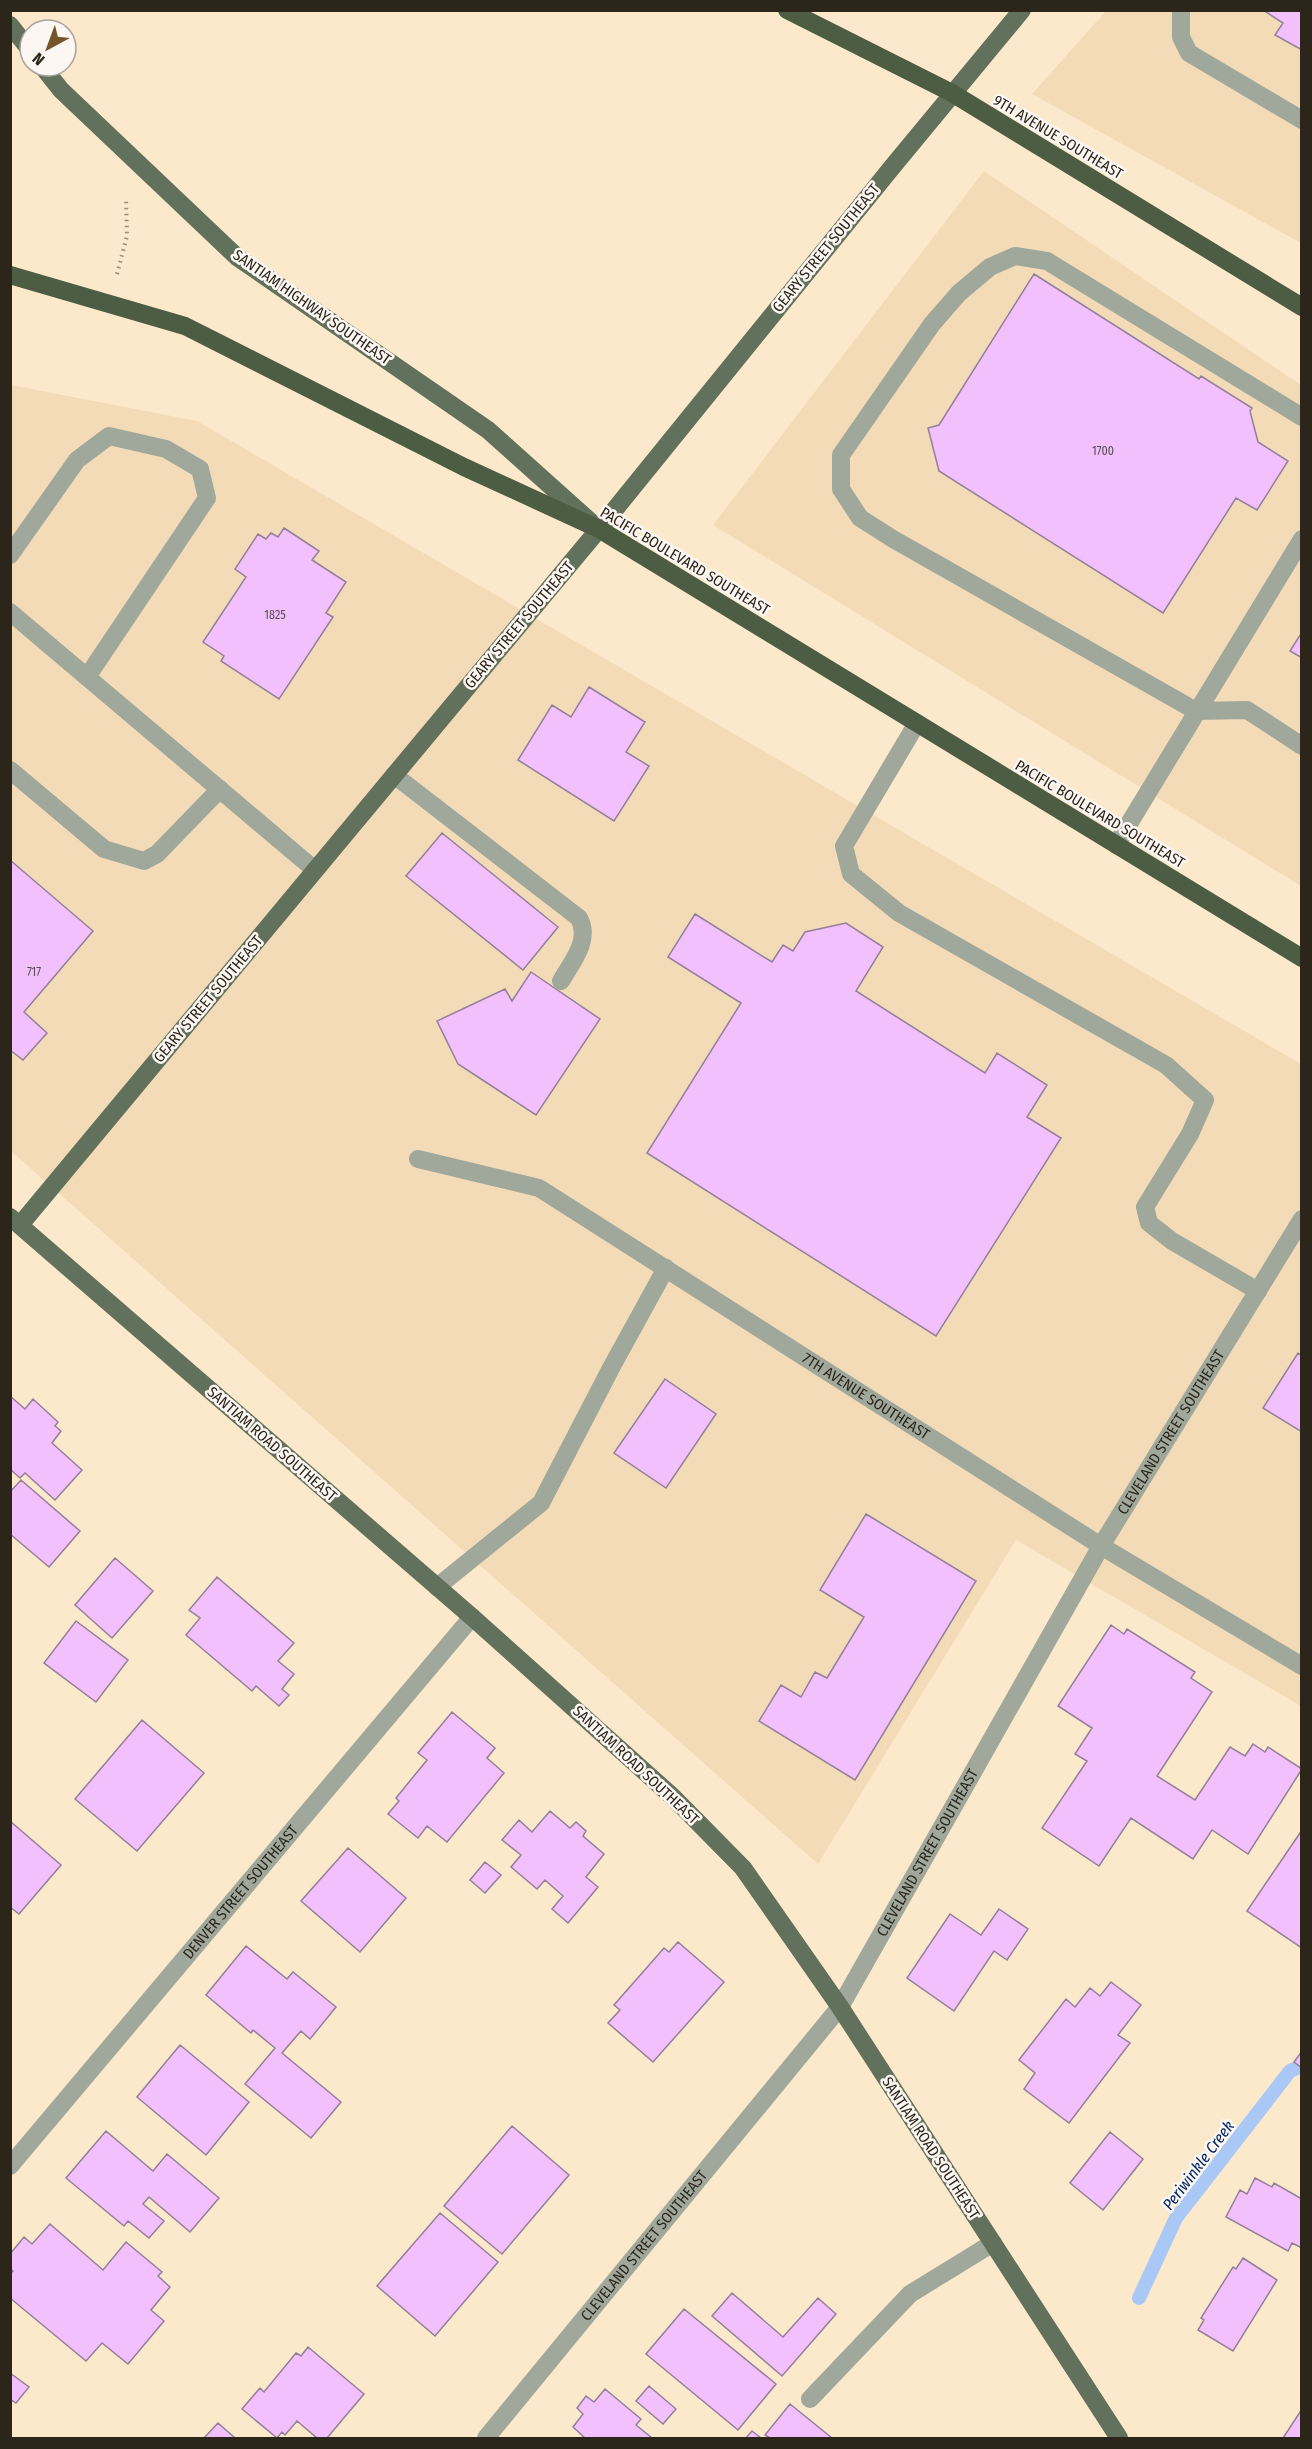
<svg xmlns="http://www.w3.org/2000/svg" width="1312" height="2449" viewBox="0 0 1312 2449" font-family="'Fira Sans Condensed',sans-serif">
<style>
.built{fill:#f4dbb8}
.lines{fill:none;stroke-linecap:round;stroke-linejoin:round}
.stream{stroke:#aac8f6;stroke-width:14}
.building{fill:#f1c0fd;stroke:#947f99;stroke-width:1.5}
.path{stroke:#9a8c77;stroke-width:4;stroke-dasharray:1.5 4.5;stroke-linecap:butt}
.minor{stroke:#a0a89c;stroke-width:18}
.major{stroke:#62715b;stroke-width:18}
.highway{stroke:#4c5d44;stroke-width:18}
.labels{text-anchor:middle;stroke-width:5;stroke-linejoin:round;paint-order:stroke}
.number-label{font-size:12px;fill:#5d4c53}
.street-label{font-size:15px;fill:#2c251a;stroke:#fcf7f2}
.water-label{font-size:16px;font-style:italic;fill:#002768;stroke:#fcf7f2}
</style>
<rect width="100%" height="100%" fill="#fce8ca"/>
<path class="built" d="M1106 11H1301V243L1032 94Z
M984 171 1301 385V886L713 525Z
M11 385 197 421 1301 1064V1706L1016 1540 818 1864 11 1151Z"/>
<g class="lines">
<path class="stream" d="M1139 2298 1176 2218 1290 2071 1302 2066"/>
</g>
<path class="building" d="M1263 10H1302V50L1275 35 1283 23Z
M1034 274 1199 379 1201 376 1252 408 1250 411 1258 442 1288 461 1257 510 1236 498 1163 613 939 471 928 428 939 425Z
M284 528 319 551 312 560 346 582 326 613 333 617 279 699 221 661 224 656 203 642 246 577 235 569 258 534 266 539 271 533 278 537Z
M1302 632V658L1290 651Z
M589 687 645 722 626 752 649 766 614 821 518 760 552 705 571 717Z
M442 833 558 927 523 970 406 876Z
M10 860 93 931 24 1012 47 1033 23 1060 10 1050Z
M695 914 772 962 783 945 793 951 805 932 846 923 883 947 856 991 985 1073 997 1053 1047 1085 1027 1117 1061 1138 936 1336 647 1153 741 1003 668 957Z
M531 972 600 1019 536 1115 458 1064 437 1021 505 989 512 1001Z
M1298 1353 1302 1356V1432L1263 1408Z
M665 1379 716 1414 666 1488 614 1453Z
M10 1396 25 1409 33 1399 58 1422 55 1426 61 1431 52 1443 82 1470 55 1500 25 1473 20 1478 10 1469Z
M21 1480 80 1531 49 1567 10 1534V1492Z
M866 1514 976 1581 855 1780 759 1721 781 1685 801 1697 815 1672 827 1678 864 1617 820 1590Z
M115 1558 153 1591 112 1638 75 1605Z
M217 1577 294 1643 278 1661 294 1674 282 1689 289 1695 279 1706 256 1686 252 1691 186 1635 200 1618 189 1610Z
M76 1621 128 1660 96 1702 44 1663Z
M1111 1625 1124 1634 1127 1629 1195 1672 1191 1678 1212 1692 1157 1776 1195 1800 1230 1747 1245 1756 1253 1744 1265 1752 1268 1747 1302 1769 1248 1854 1212 1830 1193 1859 1131 1818 1099 1866 1042 1828 1087 1761 1075 1754 1092 1728 1058 1706Z
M452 1712 495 1748 487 1758 504 1773 447 1842 427 1826 418 1838 388 1814 399 1801 396 1798 427 1760 418 1753Z
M142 1720 204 1773 137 1851 75 1799Z
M550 1811 570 1828 576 1822 586 1831 583 1836 604 1854 586 1877 598 1887 568 1923 552 1909 563 1896 545 1880 537 1889 511 1867 521 1855 502 1840 519 1820 532 1832Z
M10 1821 61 1865 19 1914 10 1907Z
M1302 1830V1948L1247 1911Z
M348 1848 406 1898 360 1952 301 1901Z
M485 1862 501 1875 485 1893 470 1880Z
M999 1909 1028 1929 1007 1960 994 1951 954 2011 907 1978 950 1914 981 1935Z
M678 1942 724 1982 653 2062 608 2023 620 2010 614 2005 664 1948 669 1952Z
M246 1946 287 1979 293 1972 336 2007 310 2039 301 2031 282 2053 341 2102 311 2138 245 2084 275 2048 253 2030 251 2033 206 1995Z
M1111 1982 1141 2005 1118 2035 1130 2043 1069 2123 1024 2089 1035 2073 1019 2060 1066 1999 1075 2007 1090 1988 1100 1996Z
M180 2045 249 2102 206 2155 137 2097Z
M1302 2051V2068L1294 2062Z
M512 2126 569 2175 502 2254 444 2206Z
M106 2131 153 2171 167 2154 219 2198 190 2232 149 2197 143 2204 164 2221 149 2238 128 2221 124 2226 66 2178Z
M1110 2132 1143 2159 1103 2210 1070 2183Z
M1255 2178 1272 2187 1274 2183 1302 2199V2248L1292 2243 1288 2251 1226 2217 1240 2190 1247 2194Z
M440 2213 498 2262 435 2336 377 2286Z
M50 2224 103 2270 126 2242 162 2272 158 2276 170 2287 151 2310 164 2321 128 2364 102 2343 86 2361 10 2298V2274L13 2271 10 2269V2254L24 2237 32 2244Z
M1243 2258 1277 2280 1233 2351 1198 2330 1204 2320 1201 2318 1233 2267 1236 2269Z
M732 2293 783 2337 818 2298 836 2314 782 2376 712 2316Z
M684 2309 776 2384 738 2430 646 2354Z
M308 2347 364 2394 327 2438H317L297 2421 285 2435 282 2432 277 2438 242 2409 260 2388 264 2392 296 2353 301 2356Z
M10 2373 29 2387 16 2403 10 2399Z
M649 2386 676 2409 663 2424 636 2401Z
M605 2389 641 2419 636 2425 652 2438H585L573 2427 583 2414 577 2408 586 2396 594 2402Z
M790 2404 832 2438H770L765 2435Z
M1302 2409V2438H1283Z
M218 2423 235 2438H204Z
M752 2431 761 2438H746Z"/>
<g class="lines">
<path class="path" d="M117 274 127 236 126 198"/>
<g class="minor">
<path d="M1181 10V37L1189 53 1302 120"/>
<path d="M1302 417 1047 261 1015 256 990 267 959 293 932 324 841 455V489L860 518 893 539 1196 711 1247 710 1302 746"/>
<path d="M10 555 77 460 109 436 166 449 200 469 207 498 87 677"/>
<path d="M10 612 315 870"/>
<path d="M917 723 844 846 851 874 899 913 1166 1065 1205 1100 1190 1134 1145 1207 1149 1223 1172 1241 1258 1291"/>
<path d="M10 770 104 849 144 861 157 854 220 789"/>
<path d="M394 775 579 918C591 940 572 962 561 981"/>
<path d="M1116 845 1302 539"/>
<path id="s1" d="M418 1159 539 1188 1101 1546 1302 1666"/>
<path d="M437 1587 541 1503 611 1368 666 1268"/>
<path id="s2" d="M10 2166 472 1617"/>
<path d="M810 2399 910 2294 993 2243"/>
<path id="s3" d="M486 2438 840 2007 1101 1546 1302 1219"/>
</g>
<path class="major" d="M10 25 30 50
M42 66 61 90 237 257 488 430 593 524
M10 1217 472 1617 673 1797 743 1868 840 2007 1119 2438
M20 1225 599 529 893 166 1022 10"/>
<path class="highway" d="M787 10 952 93 1302 307
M10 275 185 326 464 467 599 529 1302 958"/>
</g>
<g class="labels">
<g class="number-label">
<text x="1103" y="455">1700</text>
<text x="275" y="619">1825</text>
<text x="34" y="976">717</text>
</g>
<g class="street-label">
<text transform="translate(1058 137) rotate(31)" y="5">9TH AVENUE SOUTHEAST</text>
<text transform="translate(826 248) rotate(-51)" y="5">GEARY STREET SOUTHEAST</text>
<text transform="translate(312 307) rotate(35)" y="5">SANTIAM HIGHWAY SOUTHEAST</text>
<text transform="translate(685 561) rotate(31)" y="5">PACIFIC BOULEVARD SOUTHEAST</text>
<text transform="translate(519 625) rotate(-50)" y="5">GEARY STREET SOUTHEAST</text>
<text transform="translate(1100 814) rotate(31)" y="5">PACIFIC BOULEVARD SOUTHEAST</text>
<text transform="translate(208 999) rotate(-50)" y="5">GEARY STREET SOUTHEAST</text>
<text dy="5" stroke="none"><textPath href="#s1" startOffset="512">7TH AVENUE SOUTHEAST</textPath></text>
<text dy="5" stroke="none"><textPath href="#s3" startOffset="1221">CLEVELAND STREET SOUTHEAST</textPath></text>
<text transform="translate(272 1444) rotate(41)" y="5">SANTIAM ROAD SOUTHEAST</text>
<text transform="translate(636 1765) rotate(43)" y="5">SANTIAM ROAD SOUTHEAST</text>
<text dy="5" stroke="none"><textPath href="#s3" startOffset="735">CLEVELAND STREET SOUTHEAST</textPath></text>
<text dy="5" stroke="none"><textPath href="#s2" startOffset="358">DENVER STREET SOUTHEAST</textPath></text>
<text transform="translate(931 2148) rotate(57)" y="5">SANTIAM ROAD SOUTHEAST</text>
<text dy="5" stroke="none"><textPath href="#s3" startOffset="249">CLEVELAND STREET SOUTHEAST</textPath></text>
</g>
<g class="water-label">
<text transform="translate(1198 2165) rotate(-53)" y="6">Periwinkle Creek</text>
</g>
</g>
<rect width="1312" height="2449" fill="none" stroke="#2c251a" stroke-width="24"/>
<g transform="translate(48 48) rotate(221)"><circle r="28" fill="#fcf7f2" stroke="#a9a39c" stroke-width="1.5"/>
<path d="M0-4.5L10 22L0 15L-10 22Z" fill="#75542b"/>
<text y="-9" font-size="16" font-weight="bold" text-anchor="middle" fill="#2c251a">N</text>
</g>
</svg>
